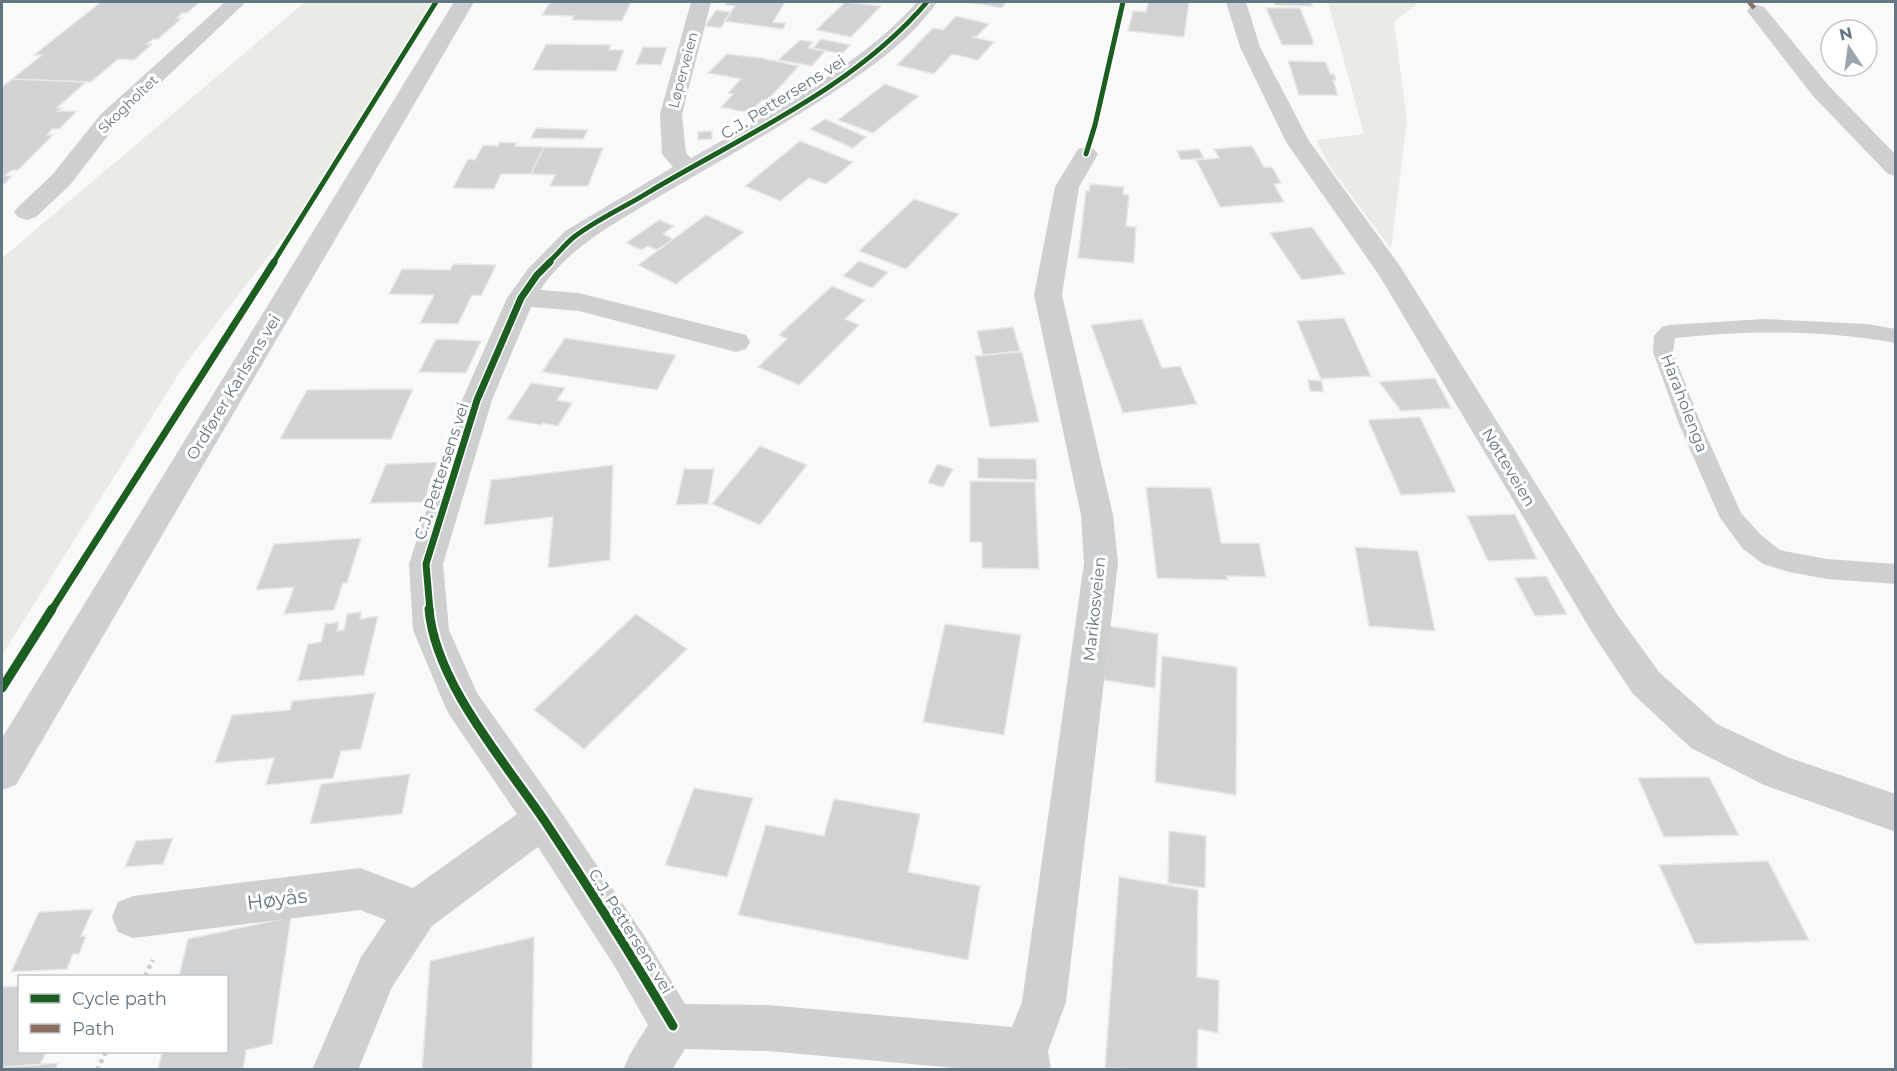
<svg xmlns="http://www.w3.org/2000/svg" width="1897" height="1071" viewBox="0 0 1897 1071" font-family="Montserrat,sans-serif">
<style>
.green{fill:#e8ebe6}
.building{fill:#d0d2d3;stroke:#e8e8e8;stroke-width:1.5}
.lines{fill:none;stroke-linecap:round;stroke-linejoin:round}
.path{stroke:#cbcccd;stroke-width:4.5;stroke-dasharray:4 4;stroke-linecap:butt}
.service{fill:#cecfd0;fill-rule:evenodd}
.minor{fill:#cecfd0;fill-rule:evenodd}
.tertiary{fill:#cecfd0;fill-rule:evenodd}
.quiet{stroke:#8d6e63;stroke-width:4.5;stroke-dasharray:8 4.5;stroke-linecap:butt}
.cycleway-far2-casing{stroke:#fff;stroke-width:8}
.cycleway-far1-casing{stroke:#fff;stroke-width:10}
.cycleway-casing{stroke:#fff;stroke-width:13}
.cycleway-far2{stroke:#1b5e20;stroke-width:5}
.cycleway-far1{stroke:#1b5e20;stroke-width:7}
.cycleway{stroke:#1b5e20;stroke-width:9}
.labels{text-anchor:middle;stroke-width:6;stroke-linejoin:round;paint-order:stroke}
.far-street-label{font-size:14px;fill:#657683;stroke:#fff}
.street-label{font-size:16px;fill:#657683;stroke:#fff}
.near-street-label{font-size:20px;fill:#657683;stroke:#fff}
</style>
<rect width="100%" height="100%" fill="#f9f9f9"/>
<path class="green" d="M305 2H436L322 187 185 364 2 655V258Z
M1328 2H1419L1394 22 1407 121 1391 249 1330 167 1316 140 1364 134Z"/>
<path class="building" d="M101 2H200L187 13H182L177 18H182L158 39H153L147 44H152L134 60 118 59 91 82 12 79 42 55H34Z
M550 2H631L622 21 572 20 574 16 542 15Z
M727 2H785L773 22 786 23 783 29 724 21 735 6 725 5Z
M845 2 881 6 851 37 816 30Z
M966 2H1006L1002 8Z
M1148 2H1189L1184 37 1128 31 1133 11 1146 12Z
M1274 2H1311L1313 6 1275 5Z
M1266 8H1300L1314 43H1312L1313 45H1282Z
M716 10 731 12 721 28 705 26Z
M956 16 989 24 976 37H972L994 42 978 60 952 54 934 74 897 65 933 28 943 30Z
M821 39 850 45 842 54 813 48Z
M800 40 813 42 808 48 825 51 812 66 778 60Z
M546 44 611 45 609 50H624L616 71 533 70Z
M643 47H667L661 65 636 64Z
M727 54 761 58 799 66 767 101 762 100 750 113 721 107 733 94 728 93 741 79 708 73Z
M1288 61 1326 62 1330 74H1334L1336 80H1333L1338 95H1299Z
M12 79 86 82 57 108H62L58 111H77L59 129H52L47 135H53L18 170H12L5 176H12L2 186V87Z
M885 84 919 96 873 133 838 120Z
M825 119 866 137 853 148 810 129Z
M536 128 588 130 583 139 531 138Z
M712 131V139L698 140V132Z
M800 141 853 162 826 184 809 178 780 201 745 186Z
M500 142 517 143 515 146 544 147 531 174H501L494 189 453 188 468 159 475 160 483 145 498 146Z
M1252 146 1264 167H1272L1281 183 1274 184 1284 202 1220 207 1196 160 1219 158 1214 149Z
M544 147 603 148 588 186H550L555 175 531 174Z
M1199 149 1204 158 1181 160 1177 151Z
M1090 184 1124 187 1123 194 1129 195 1126 226 1136 227 1134 263 1078 258 1086 191H1089Z
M914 199 959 214 906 269 859 251Z
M706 215 744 232 676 284 638 265Z
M659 220 674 226 663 234 673 239 657 250 648 246 641 250 626 243Z
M1312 227 1345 274 1302 280 1270 233Z
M859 261 888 272 872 288 843 276Z
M453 264 496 265 481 296 472 295 458 324 420 323 434 295 389 294 402 269 450 270Z
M832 286 865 300 845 319 859 325 799 385 758 367 787 339 779 335Z
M1344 318 1371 376 1321 379 1297 321Z
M1142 319 1162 368 1180 366 1197 404 1123 413 1091 325Z
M1013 327 1020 351 983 355 977 331Z
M565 338 676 355 657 390 542 372Z
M436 339 481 341 466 373 419 372Z
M1022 352 1039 422 990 427 975 356Z
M1435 378 1451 408 1401 411 1379 382Z
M1308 380 1322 381 1323 392 1310 391Z
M531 383 565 388 557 400 572 403 558 426 542 423 541 425 507 419Z
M413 389 391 439H280L307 390Z
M1420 417 1456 492 1401 495 1368 420Z
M760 446 807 465 760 525 712 504Z
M978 458 1036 459 1037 480 978 478Z
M437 462 424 502 370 503 386 464Z
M937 464 953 469 943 487 928 483Z
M613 465 610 560 548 568 553 517 484 525 491 480Z
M684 469H714L708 504 676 505Z
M970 481 1035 482 1039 569 982 568V542H970Z
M1146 487 1211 488 1221 543H1259L1266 577 1227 576 1228 580 1157 578Z
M1515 514 1537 559 1488 561 1467 516Z
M361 538 347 583H343L334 610 284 614 294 587 256 590 274 544Z
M1355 547 1418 551 1435 631 1369 626Z
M1546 576 1567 614 1535 616 1515 578Z
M361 612 360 619 378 616 364 675 298 681 308 644 321 642 325 624 339 622 337 631 344 630 347 614Z
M636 614 687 649 584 749 534 710Z
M945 624 1021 635 1004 735 923 722Z
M1109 626 1158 634 1155 688 1104 680Z
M1162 656 1237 667 1236 795 1155 782Z
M375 693 361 749 341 751 333 778 266 785 274 758 215 763 232 715 290 710 292 701Z
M410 774 402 814 310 824 321 784Z
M1709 777 1739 835 1664 837 1638 778Z
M694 788 753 798 727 877 665 865Z
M834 799 920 814 908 872 980 886 968 960 738 915 766 825 824 836Z
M1169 831 1206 836 1205 888 1168 883Z
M173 838 163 864 125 867 136 841Z
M1768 861 1809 940 1695 944 1659 865Z
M1119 877 1198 890 1197 977 1219 980 1218 1033 1198 1029 1197 1070 1105 1068Z
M93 909 81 936H86L79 954H73L67 969 11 972 39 912Z
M291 917 272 1044 246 1050 243 1070H155L158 1069 162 1052H226V976H179L188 939Z
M534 937 532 1069 422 1070 430 961Z
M20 986V1052H46L40 1065 2 1067V987Z
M58 1063 55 1070H2V1067Z"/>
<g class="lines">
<path class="path" d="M145 976 153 960
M97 1070 106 1052"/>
<path class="service" d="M1765 319 1867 324 1896 329V343C1824 330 1747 330 1675 338L1673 352 1701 424 1741 513 1761 535 1780 550 1789 552 1827 559 1896 564V584L1827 579 1789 572 1763 564 1743 549 1720 518 1679 424 1653 352 1654 336 1662 327 1669 325Z"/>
<path class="minor" d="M225 2H246L117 124 70 185 36 217 27 220 18 217 14 212 18 207 52 175 101 114Z
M691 2H711L682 114 686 153 691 158C726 139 760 119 794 98 839 70 882 42 917 2H937C907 45 863 73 820 101 763 137 706 169 648 203 606 229 569 248 540 290L579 293 746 335 750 342 746 349 736 352 579 311 531 307 492 400 443 564 449 630 477 693 557 806 645 937 685 1004 768 1005 1012 1027 1022 1002 1084 563 1081 515 1034 295 1055 187 1078 149 1086 147 1094 149 1098 154 1079 187 1062 295 1113 515 1118 563 1066 1002 1048 1051 1051 1070H977L768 1051 685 1049 672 1070H623L630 1054 648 1025 615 967 538 847 432 926 392 987 358 1070H312L361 957 386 920 360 910 133 938 118 932 112 917 118 902 133 896 360 868 413 888 517 814 450 716 444 704 413 630 409 564 462 400 507 298 528 269 565 231 673 167 662 154 660 114Z
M1226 2H1246L1260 47 1309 141 1400 266 1617 614 1659 672 1717 724 1787 757 1896 794V832L1764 785 1691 748 1633 694 1593 634 1379 275 1286 142 1240 47Z
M1757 5 1764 7 1829 86 1896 155V176L1888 174 1813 96 1747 11 1750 7Z"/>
<path class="tertiary" d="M454 2H474L16 785 2 790V738Z"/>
<path class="quiet" d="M1749 2 1757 11"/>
<defs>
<path id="cycleway-far2" d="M1086 154 1095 125 1123 2
M273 263 436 2
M548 263C557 255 565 244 574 237 596 220 625 207 649 192 744 135 854 88 927 2"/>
<path id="cycleway-far1" d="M51 611 274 262
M430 611 426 564 477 400 521 298 537 275 550 262"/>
<path id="cycleway" d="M429 609C435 682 504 761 544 820 589 888 632 956 673 1026
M2 688 52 609"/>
</defs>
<use href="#cycleway-far2" class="cycleway-far2-casing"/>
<use href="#cycleway-far1" class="cycleway-far1-casing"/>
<use href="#cycleway" class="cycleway-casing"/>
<use href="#cycleway-far2" class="cycleway-far2"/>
<use href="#cycleway-far1" class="cycleway-far1"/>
<use href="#cycleway" class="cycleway"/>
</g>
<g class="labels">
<g class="far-street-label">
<text transform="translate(683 70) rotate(-75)" y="5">Løperveien</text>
<text transform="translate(128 104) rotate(-44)" y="5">Skogholtet</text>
</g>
<g class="street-label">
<text transform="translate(783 97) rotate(-32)" y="6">C.J. Pettersens vei</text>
<text transform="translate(233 387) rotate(-59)" y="6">Ordfører Karlsens vei</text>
<text transform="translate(1685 403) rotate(69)" y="6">Haraholenga</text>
<text transform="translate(1509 467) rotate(59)" y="6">Nøtteveien</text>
<text transform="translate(441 471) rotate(-72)" y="6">C.J. Pettersens vei</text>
<text transform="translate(1094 609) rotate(-84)" y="6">Marikosveien</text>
<text transform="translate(631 931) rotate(58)" y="6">C.J. Pettersens vei</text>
</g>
<g class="near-street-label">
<text transform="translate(277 899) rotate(-7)" y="7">Høyås</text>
</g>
</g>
<rect width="1897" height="1071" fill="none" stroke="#657683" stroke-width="6"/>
<rect x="18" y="975" width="210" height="78" fill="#ffffff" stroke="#c1c8cd" stroke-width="1.5"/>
<rect x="30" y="994" width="30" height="9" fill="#1b5e20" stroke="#c1c8cd" stroke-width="1.5"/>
<text x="72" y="1005" font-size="18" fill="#657683">Cycle path</text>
<rect x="30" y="1024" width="30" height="9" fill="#8d6e63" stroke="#c1c8cd" stroke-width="1.5"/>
<text x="72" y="1035" font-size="18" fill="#657683">Path</text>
<g transform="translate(1849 48) rotate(347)"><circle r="28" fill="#ffffff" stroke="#c1c8cd" stroke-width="1.5"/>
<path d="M0-4.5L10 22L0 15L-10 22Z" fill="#99a4ac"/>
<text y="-9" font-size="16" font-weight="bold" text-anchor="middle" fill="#657683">N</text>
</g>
</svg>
